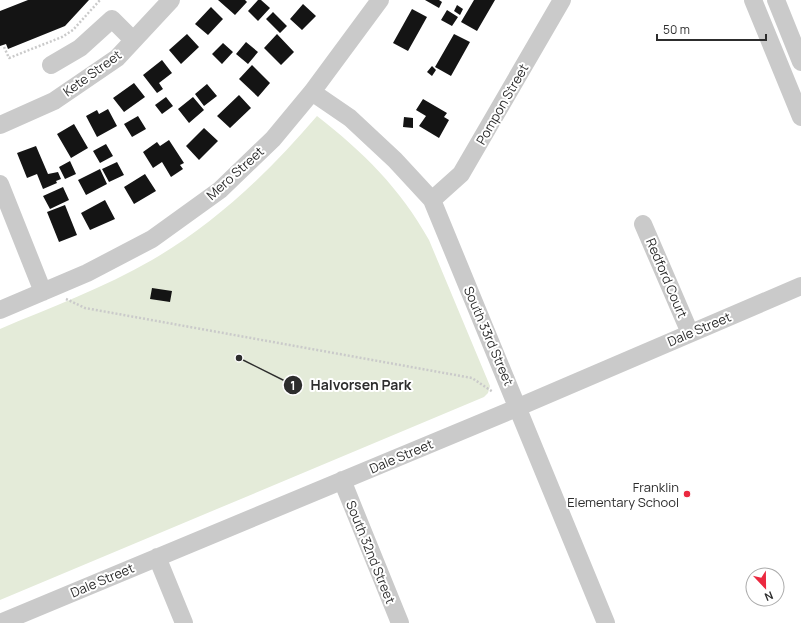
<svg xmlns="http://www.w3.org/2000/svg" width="801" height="623" font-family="Manrope,sans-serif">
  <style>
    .green { fill: #e4ebd9 }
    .building { fill: #141414 }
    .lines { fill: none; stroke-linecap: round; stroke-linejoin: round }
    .path { stroke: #cacaca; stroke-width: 2.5; stroke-dasharray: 2 2; stroke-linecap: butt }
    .minor { stroke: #cacaca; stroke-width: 18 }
    .poi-dot { fill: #eb283f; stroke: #fff; stroke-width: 1.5 }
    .labels { text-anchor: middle; stroke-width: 4; stroke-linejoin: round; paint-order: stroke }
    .street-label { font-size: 13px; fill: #2d2d2d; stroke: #fff }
    .poi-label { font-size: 13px; fill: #2d2d2d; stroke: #fff; text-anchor: end }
    .leader { fill: none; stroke: #2d2d2d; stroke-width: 1.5 }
    .callout-dot { fill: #2d2d2d; stroke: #fff; stroke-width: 1.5 }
    .mark-label { font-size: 12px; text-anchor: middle; font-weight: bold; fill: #fff }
    .callout-label { font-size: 14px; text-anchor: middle; font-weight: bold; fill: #2d2d2d; stroke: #fff; stroke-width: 4; stroke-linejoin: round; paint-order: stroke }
  </style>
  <rect width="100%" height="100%" fill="#fff"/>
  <path class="green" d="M317,116C363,152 400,188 429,240L490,386L488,393L484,397L0,600V329C51,307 104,288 152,260C216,223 269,172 317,116Z"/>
  <path class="building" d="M28,0H89L65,26L8,49L6,44L0,46V11Z
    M218,0H245L247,2L235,15Z
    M258,0H261L270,8L258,21L248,11Z
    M425,0H439L442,2L439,8Z
    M474,0H495L477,31L461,22Z
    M303,4L316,16L302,30L290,19Z
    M457,5L463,9L460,15L454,11Z
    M211,7L223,19L208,35L195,24Z
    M412,9L427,17L408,51L393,43Z
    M447,10L458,17L452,26L441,20Z
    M273,12L287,26L280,33L266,19Z
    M187,34L199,47L181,64L169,50Z
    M277,34L294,52L281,65L264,48Z
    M454,34L470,42L451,76L435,67Z
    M246,42L258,52L248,64L236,54Z
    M223,43L233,52L222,64L212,54Z
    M162,60L172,73L159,83L163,89L157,93L143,75Z
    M252,65L270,83L258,97L239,79Z
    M432,66L436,70L432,76L427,72Z
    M134,83L145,97L124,112L113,98Z
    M207,84L217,96L204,106L195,94Z
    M239,95L251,108L230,128L217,116Z
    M166,97L173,106L162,114L155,105Z
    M193,97L204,110L189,123L178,109Z
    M423,99L447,113L444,117L449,120L439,138L419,126L426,116L416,110Z
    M108,109L117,126L97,137L86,116L97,110L99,114Z
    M138,116L146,129L132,137L124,124Z
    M404,117L413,118V128L403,127Z
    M74,124L88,148L71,158L57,134Z
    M204,128L218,141L199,160L186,146Z
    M169,140L184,163L180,165L183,169L171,177L162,162L153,168L143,152L157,142L160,146Z
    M106,144L113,156L100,163L93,151Z
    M36,146L48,174L58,172L61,179L56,181L57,183L43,189L37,174L27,178L17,153Z
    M70,161L76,174L65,179L59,167Z
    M117,162L124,175L109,182L102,169Z
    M100,169L107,184L86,195L78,180Z
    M145,174L156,191L134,204L124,187Z
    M63,187L69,200L50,209L43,196Z
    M105,200L115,219L90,230L81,213Z
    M65,205L77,235L59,242L47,212Z
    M152,288L172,291L170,302L150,299Z"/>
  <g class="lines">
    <path class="path" d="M4,47L9,58L62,37L73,30L100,0
      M66,299L85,308L472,378L493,392"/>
    <path class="minor" d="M753,0L801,117
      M776,0L801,62
      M51,65L80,48L112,19L133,40
      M312,92L350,118L395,160L432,200L606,623
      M0,125L54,101L117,58L171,0
      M0,184L43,292
      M432,200L461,174L562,0
      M643,224L690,333
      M0,310L87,273L152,239L220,190L273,139L312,92L380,0
      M342,480L400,623
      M157,557L184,623
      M0,623L507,412L801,286"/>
  </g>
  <circle class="poi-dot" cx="687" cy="494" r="4"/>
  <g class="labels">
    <g class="street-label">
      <text transform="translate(92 73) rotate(-36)" y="5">Kete Street</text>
      <text transform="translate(502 104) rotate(-60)" y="5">Pompon Street</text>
      <text transform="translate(235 173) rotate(-42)" y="5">Mero Street</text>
      <text transform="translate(667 278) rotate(67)" y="5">Redford Court</text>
      <text transform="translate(699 329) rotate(-23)" y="5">Dale Street</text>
      <text transform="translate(489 336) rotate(67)" y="5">South 33rd Street</text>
      <text transform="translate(401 456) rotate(-23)" y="5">Dale Street</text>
      <text transform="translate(371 552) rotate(68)" y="5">South 32nd Street</text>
      <text transform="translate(102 580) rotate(-23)" y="5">Dale Street</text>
    </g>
    <g class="poi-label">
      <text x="679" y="492">Franklin<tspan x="679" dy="15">Elementary School</tspan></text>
    </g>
  </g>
  <path class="leader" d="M239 358L293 385"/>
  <g class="callout-dot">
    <circle cx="239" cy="358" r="4"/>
    <circle cx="293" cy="385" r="10"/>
  </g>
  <g class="mark-label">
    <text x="293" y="390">1</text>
  </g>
  <g class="callout-label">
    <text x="361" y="390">Halvorsen Park</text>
  </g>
  <g transform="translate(765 587) rotate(158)"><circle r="19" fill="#ffffff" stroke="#ababab"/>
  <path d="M0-3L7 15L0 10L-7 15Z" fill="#eb283f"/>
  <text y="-6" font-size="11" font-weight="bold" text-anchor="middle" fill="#2d2d2d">N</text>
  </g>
  <path d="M657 34v6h109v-6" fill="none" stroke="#2d2d2d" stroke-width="2"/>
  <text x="663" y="34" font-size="12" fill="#2d2d2d" stroke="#ffffff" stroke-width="3" paint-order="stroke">50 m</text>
</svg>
